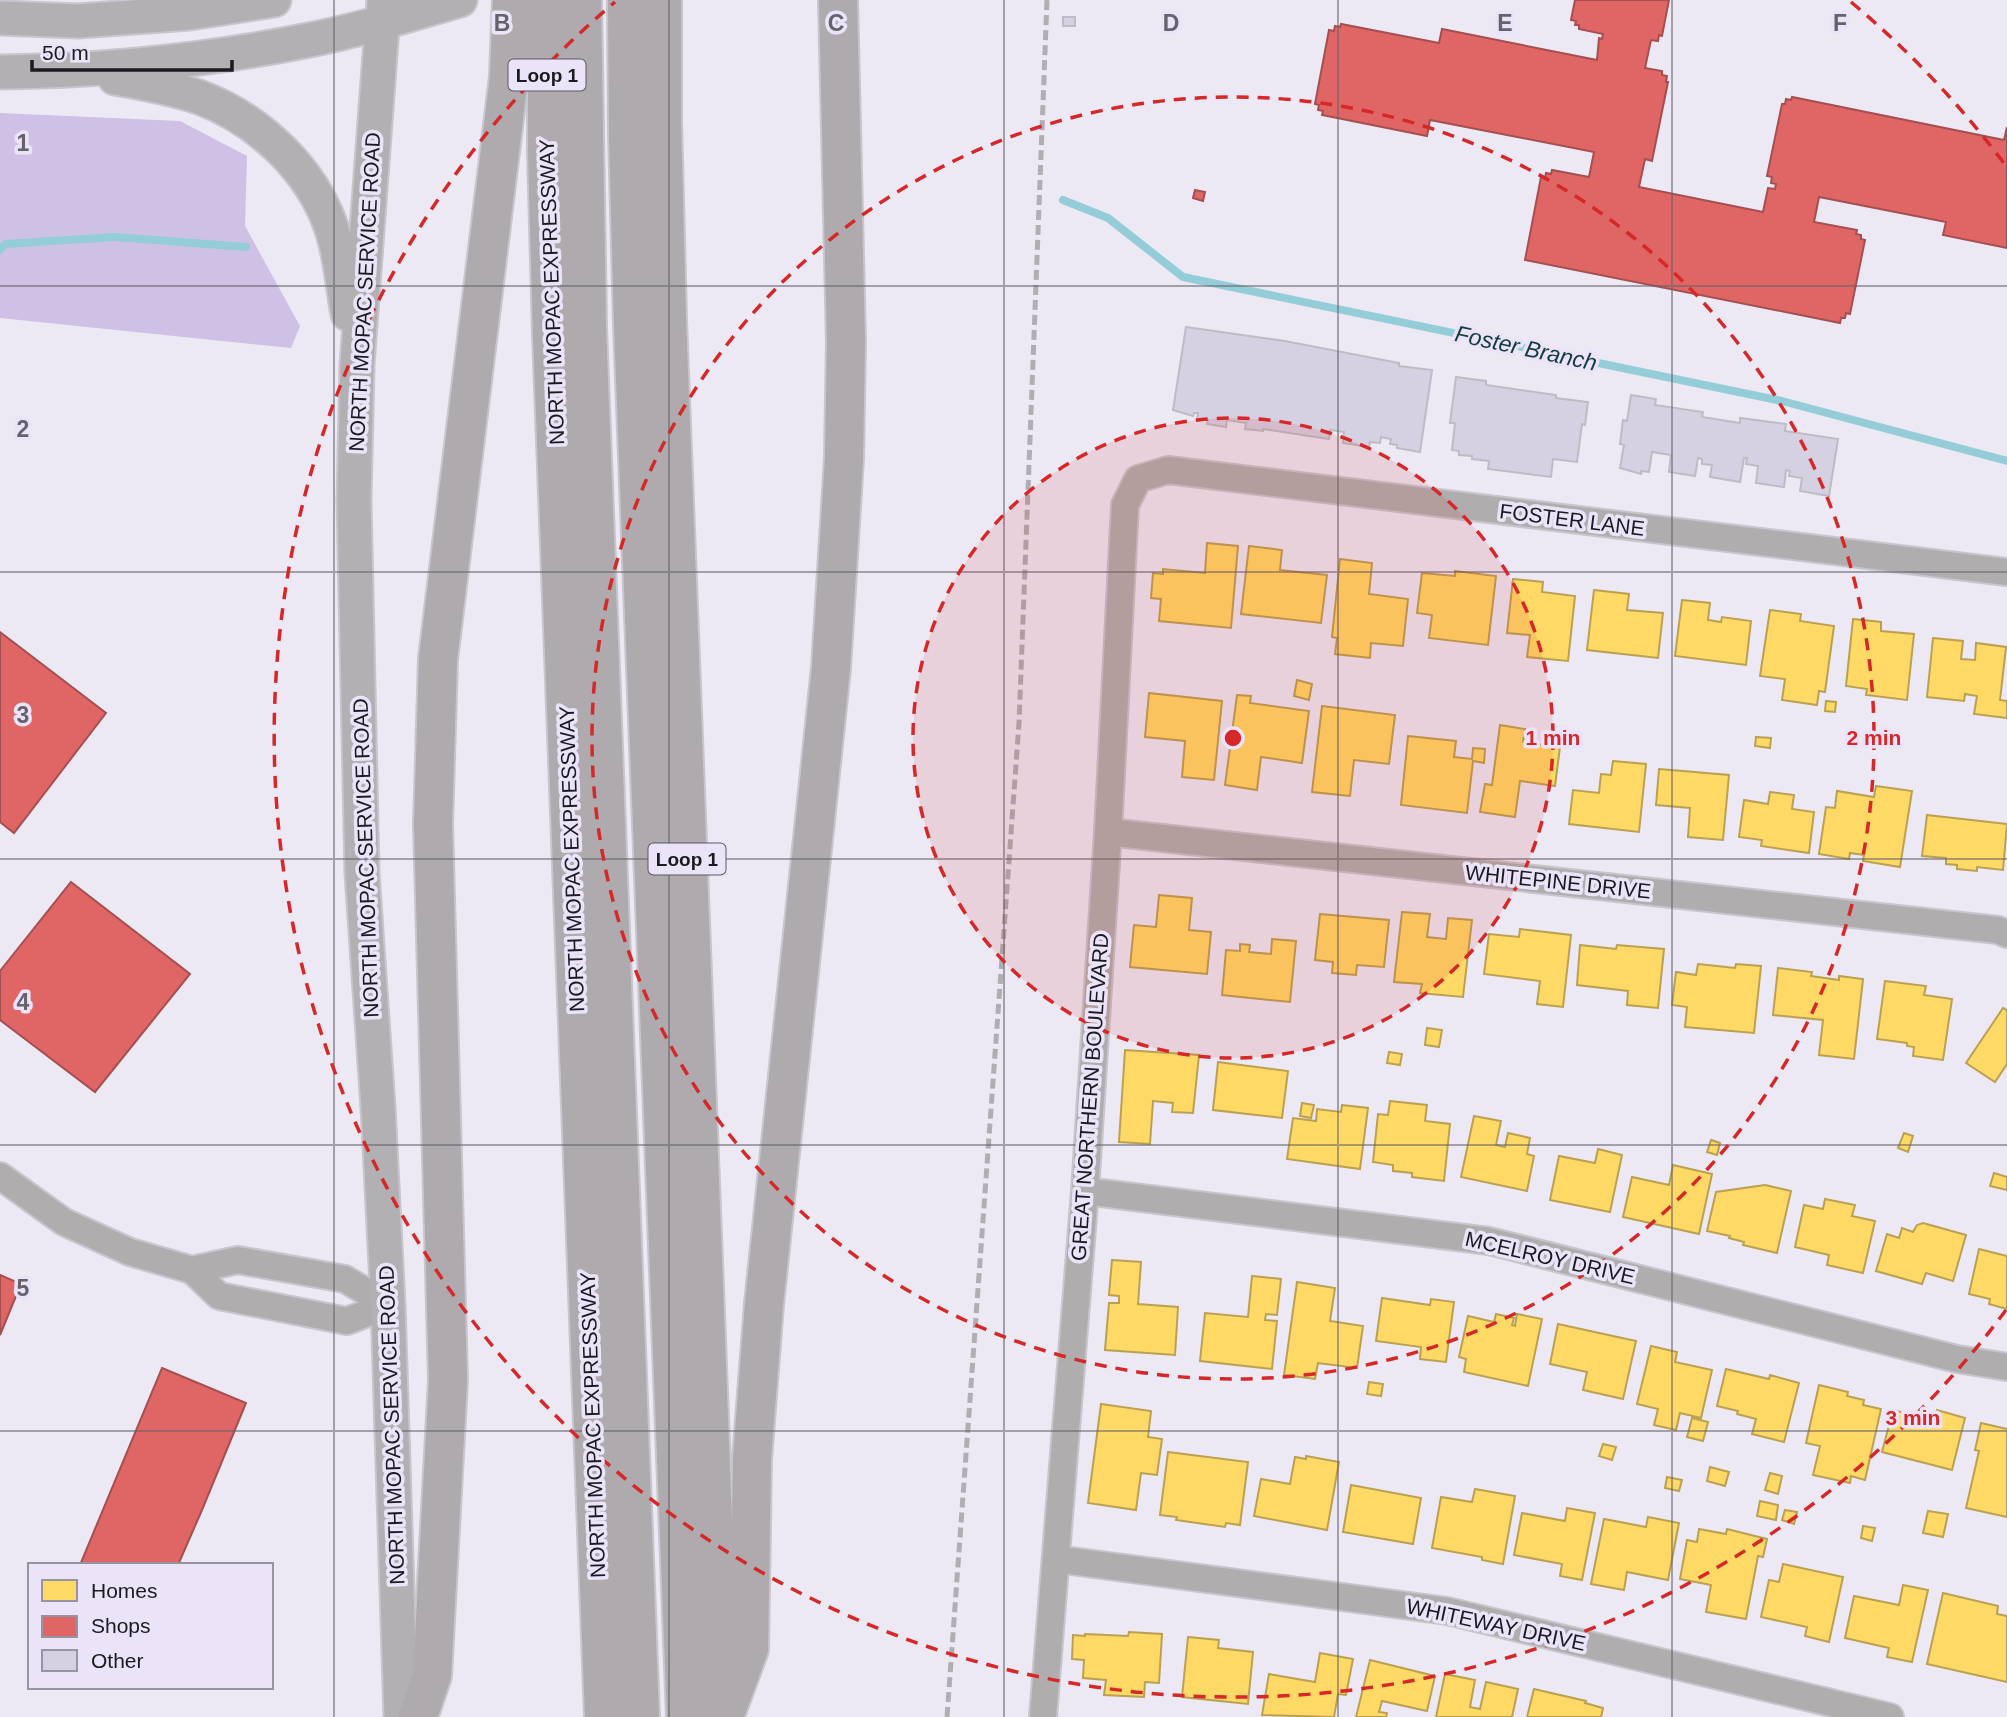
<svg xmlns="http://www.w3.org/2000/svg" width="2007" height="1717" font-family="Helvetica,sans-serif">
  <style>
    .forest { fill: #cec1e5 }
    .homes { fill: #ffd966; stroke: #bba051; stroke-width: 2 }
    .shops { fill: #e06666; stroke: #a54f51; stroke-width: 2 }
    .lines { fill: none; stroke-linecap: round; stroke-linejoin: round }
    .stream { stroke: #94cdd8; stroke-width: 8 }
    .building { fill: #d6d1e2; stroke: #bdbbc4; stroke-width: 2 }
    .minor-casing { stroke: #c7c5cd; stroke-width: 30 }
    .major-casing { stroke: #c7c5cd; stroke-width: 37 }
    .highway-casing { stroke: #c7c5cd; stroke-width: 42 }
    .minor { stroke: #b0adae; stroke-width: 26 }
    .major { stroke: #b2b0b3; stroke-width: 33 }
    .highway { stroke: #aeaaae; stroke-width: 38 }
    .rail { stroke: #b0aeb3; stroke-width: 5; stroke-dasharray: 10 5; stroke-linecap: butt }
    .grid { fill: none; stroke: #65626b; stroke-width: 2; stroke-opacity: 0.55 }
    .ring { fill: none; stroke: #d62828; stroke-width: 3.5; stroke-dasharray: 12 9 }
    .labels { text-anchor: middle; stroke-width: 7; stroke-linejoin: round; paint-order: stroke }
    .shield { fill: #ebe4f9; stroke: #5a5762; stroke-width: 2 }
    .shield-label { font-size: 19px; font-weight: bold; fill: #1c1a21 }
    .street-label { font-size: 21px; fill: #1c1a21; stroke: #ebe4f9 }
    .water-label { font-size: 23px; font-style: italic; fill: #133b40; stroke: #ebe4f9 }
    .grid-label { font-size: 23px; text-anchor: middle; font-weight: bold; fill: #65626b; stroke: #ebe4f9; stroke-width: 7; stroke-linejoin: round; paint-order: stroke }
    .centre { fill: #d62828; stroke: #ebe4f9; stroke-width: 3.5 }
    .ring-label { font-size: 21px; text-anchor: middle; font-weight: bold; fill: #d62828; stroke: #ebe4f9; stroke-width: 7; stroke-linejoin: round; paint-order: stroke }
  </style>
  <rect width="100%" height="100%" fill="#ece9f4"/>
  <path class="forest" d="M0,113L180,121L247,156L245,226L300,326L291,348L0,318Z"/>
  <path class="homes" d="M1207,543L1238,546L1231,628L1159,621L1161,599L1151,598L1153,573L1163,574V569L1205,573Z
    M1249,546L1282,550L1280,570L1327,575L1321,623L1241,614Z
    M1340,559L1372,563L1369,594L1408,599L1403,646L1371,643L1370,658L1335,654L1337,638L1332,637Z
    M1455,571L1496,576L1488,645L1429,638L1432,615L1417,613L1422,573L1455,576Z
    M1513,579L1543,582L1542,592L1575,596L1568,661L1527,657L1530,635L1507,633Z
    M1594,590L1629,594L1627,610L1663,613L1658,658L1587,650Z
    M1682,600L1710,603L1708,620L1721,622L1722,617L1751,621L1746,665L1675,656Z
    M1770,610L1801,614L1800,621L1834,626L1825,692L1819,691L1817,705L1782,700L1785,679L1760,676Z
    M1853,619L1881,622V631L1914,634L1907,700L1866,695L1867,689L1846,686Z
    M1933,638L1963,641L1961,659L1975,660L1976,643L2006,647L2000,700L2007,701V718L1974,714L1977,696L1965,694L1964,701L1927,697Z
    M1297,680L1312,684L1309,700L1294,696Z
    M1149,693L1222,701L1214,780L1182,777L1185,741L1145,737Z
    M1237,695L1251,696L1250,703L1309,711L1302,763L1261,757L1257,790L1225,785Z
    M1826,701L1836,702L1835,712L1825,711Z
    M1322,706L1395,715L1389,764L1354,760L1350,796L1312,792Z
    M1500,725L1525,729L1523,742L1560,747L1555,786L1520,781L1515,817L1480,812L1485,784L1492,785Z
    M1408,736L1456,741L1454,757L1472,759L1473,748L1485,749L1484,763L1473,761L1467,813L1401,805Z
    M1756,737L1771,738L1770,748L1755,746Z
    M1613,761L1646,764L1639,832L1569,824L1573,790L1599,793L1601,774L1611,775Z
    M1659,769L1729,775L1723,840L1688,837L1690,808L1656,805Z
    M1876,786L1912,791L1900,867L1863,861L1864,855L1850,853L1849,859L1819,854L1826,807L1835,808L1837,791L1874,797Z
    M1770,792L1794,795L1792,809L1814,812L1809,853L1761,846L1762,840L1739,837L1744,800L1768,804Z
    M1927,815L2007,824L2003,870L1977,867V871L1957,869V865L1946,864V858L1922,856Z
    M1159,895L1192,898L1189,930L1211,932L1207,974L1130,967L1134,925L1156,927Z
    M1402,912L1430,914L1427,937L1446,939L1448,918L1472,920L1463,997L1420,993L1422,984L1394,982Z
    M1320,914L1389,920L1384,967L1357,965L1356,975L1332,973L1333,962L1315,960Z
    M1520,929L1571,935L1563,1007L1537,1004L1540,981L1484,974L1489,934L1519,937Z
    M1272,939L1296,941L1290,1002L1222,995L1226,950L1240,951V944L1250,945L1249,952L1271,954Z
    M1580,945L1616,949L1617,945L1664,949L1658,1008L1627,1005L1628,991L1577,985Z
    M1698,964L1735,968L1736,964L1761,966L1754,1033L1685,1027L1687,1007L1672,1005L1676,972L1696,975Z
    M1778,968L1812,972L1811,976L1839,980V976L1863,979L1854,1059L1819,1055L1823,1020L1773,1015Z
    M1885,981L1926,986L1924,995L1952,999L1943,1060L1913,1056L1914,1047L1907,1046V1043L1877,1039Z
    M2003,1008L2007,1010V1064L1995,1082L1966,1063Z
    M1427,1028L1442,1030L1439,1047L1425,1045Z
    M1125,1050L1199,1055L1193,1113L1172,1112L1173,1103L1153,1101L1150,1144L1119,1142Z
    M1389,1052L1402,1054L1400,1065L1387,1063Z
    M1218,1062L1288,1071L1282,1118L1213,1110Z
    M1390,1101L1427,1105L1425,1121L1450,1124L1444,1181L1412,1177V1173L1393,1171V1165L1373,1162L1378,1114L1388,1115Z
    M1302,1103L1314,1105L1311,1118L1300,1116Z
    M1342,1105L1368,1108L1360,1169L1287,1159L1293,1118L1316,1121L1317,1109L1341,1112Z
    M1474,1116L1501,1121L1496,1145L1505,1147L1508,1133L1530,1138L1527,1154L1534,1156L1527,1191L1461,1177Z
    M1904,1133L1913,1136L1908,1152L1898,1148Z
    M1711,1140L1720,1143L1717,1155L1707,1152Z
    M1598,1149L1622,1155L1610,1212L1550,1200L1559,1156L1595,1163Z
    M1673,1165L1712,1174L1699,1234L1623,1217L1632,1177L1669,1185Z
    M1994,1173L2007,1177V1190L1990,1186Z
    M1765,1185L1791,1191L1777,1253L1743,1245L1744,1242L1729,1238L1730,1236L1707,1231L1716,1192Z
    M1825,1199L1855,1205L1852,1216L1875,1221L1863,1273L1827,1265L1829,1255L1795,1247L1804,1205L1823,1209Z
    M1923,1223L1966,1235L1953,1281L1926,1273L1922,1284L1876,1271L1887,1234L1899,1238L1902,1228L1913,1232L1917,1225Z
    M1979,1249L2007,1256V1309L1989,1304L1990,1299L1969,1294Z
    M1112,1260L1141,1262L1138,1304L1178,1307L1175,1355L1105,1350L1109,1303H1119V1296L1109,1295Z
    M1252,1276L1281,1279L1277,1315L1266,1314L1265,1320L1277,1321L1272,1369L1200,1361L1205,1313L1248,1317Z
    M1297,1282L1335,1288L1330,1321L1363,1326L1357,1368L1318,1363L1315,1379L1284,1375Z
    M1382,1298L1430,1305L1431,1299L1454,1302L1446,1362L1420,1359L1421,1347L1376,1341Z
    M1496,1314L1514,1318L1512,1325L1515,1326L1517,1314L1542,1319L1528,1386L1464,1372L1466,1359L1459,1357L1468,1316L1494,1322Z
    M1558,1324L1636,1341L1623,1399L1583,1390L1587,1372L1550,1364Z
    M1651,1346L1677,1352L1675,1362L1712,1370L1701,1418L1680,1413L1676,1430L1654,1425L1658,1409L1637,1404Z
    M1726,1369L1769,1379L1770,1375L1799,1383L1784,1442L1752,1434L1756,1419L1737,1414L1738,1411L1717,1406Z
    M1369,1382L1383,1384L1381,1396L1367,1394Z
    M1819,1385L1848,1392L1847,1396L1864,1400L1863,1405L1881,1409L1865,1480L1851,1476L1850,1483L1813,1475L1820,1446L1806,1443Z
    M1101,1404L1151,1411L1148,1437L1162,1439L1157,1475L1141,1473L1136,1510L1088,1503Z
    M1893,1410L1916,1416L1918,1412L1936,1416L1937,1410L1965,1418L1952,1470L1882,1452Z
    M1692,1418L1708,1422L1703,1441L1687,1437Z
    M1981,1423L2007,1429V1517L1966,1508L1979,1451L1975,1450Z
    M1603,1444L1616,1447L1612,1460L1599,1456Z
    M1168,1452L1248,1462L1240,1525L1226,1523L1225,1527L1176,1520L1177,1517L1160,1515Z
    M1306,1456L1339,1462L1327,1530L1254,1516L1261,1479L1290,1484L1295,1457L1306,1459Z
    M1710,1467L1729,1472L1725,1486L1707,1481Z
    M1770,1473L1782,1476L1778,1494L1765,1490Z
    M1667,1477L1682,1480L1679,1491L1665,1488Z
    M1351,1485L1421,1498L1413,1544L1343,1532Z
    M1475,1489L1515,1496L1503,1564L1482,1560V1557L1432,1548L1441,1497L1472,1502Z
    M1760,1501L1778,1505L1776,1520L1757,1516Z
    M1567,1508L1595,1513L1582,1580L1560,1576L1562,1564L1514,1555L1522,1513L1565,1521Z
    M1785,1510L1797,1512L1794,1524L1782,1520Z
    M1928,1511L1948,1514L1943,1537L1923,1533Z
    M1648,1517L1679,1523L1668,1580L1627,1572L1624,1590L1591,1584L1604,1519L1646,1527Z
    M1863,1526L1875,1528L1872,1541L1861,1538Z
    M1699,1529L1726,1534L1727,1529L1767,1539L1763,1557L1758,1556L1746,1619L1706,1612L1711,1585L1680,1579L1687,1540L1697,1542Z
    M1783,1564L1843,1577L1829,1642L1805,1636L1807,1627L1761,1617L1769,1580L1779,1582Z
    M1903,1585L1928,1590L1912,1662L1887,1657L1889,1648L1845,1638L1854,1596L1899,1605Z
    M1943,1593L1998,1606L1997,1614L2007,1616V1682L1927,1664Z
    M1129,1632L1162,1634L1159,1683L1145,1682L1144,1697L1104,1695L1106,1680L1083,1678L1084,1660L1072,1659L1073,1635L1085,1636V1634L1128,1636Z
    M1188,1637L1219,1640L1218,1648L1253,1652L1248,1704L1182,1697Z
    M1320,1653L1353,1659L1346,1695L1338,1694L1334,1717L1262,1715L1269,1674L1315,1682Z
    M1370,1660L1435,1676L1427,1711L1382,1701L1379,1712L1387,1713L1386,1717H1356Z
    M1445,1674L1475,1680L1470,1707L1480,1709L1486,1682L1518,1689L1512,1717H1436Z
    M1534,1689L1586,1701L1585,1703L1603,1708L1601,1717H1527Z"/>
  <path class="shops" d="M1575,0H1669L1662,36L1659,35L1658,41L1651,40L1645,68L1662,71V75L1667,76L1666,82H1668L1652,161L1645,159L1639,187L1763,212L1768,188L1775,189L1776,184L1771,183L1772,177L1767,176L1782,104H1785L1786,99L1791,100L1792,97L2004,140L2007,127V248L1943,235L1946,222L1819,197L1814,222L1857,230L1856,234L1861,235V239L1865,240L1850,314L1846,313L1845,318H1841L1840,323L1525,260L1541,177L1545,178L1546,173L1551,174L1552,170L1589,177L1594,152L1430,120L1427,136L1322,115L1323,111L1318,110L1319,105L1315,104L1329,30L1334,31L1335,26L1340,27L1341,24L1439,43L1442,29L1597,60L1599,38L1602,39L1603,34L1579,29V25H1575L1576,21L1571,20Z
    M1195,190L1205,192L1203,201L1193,198Z
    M0,632L106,713L14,833L0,822Z
    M71,882L190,974L95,1092L0,1020V971Z
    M0,1275L21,1284L0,1335Z
    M162,1368L246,1403L202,1510L178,1565H80Z"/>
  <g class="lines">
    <path class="stream" d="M1063,200L1108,218L1183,277L1782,401L2007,461
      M0,250L5,244L115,237L246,247"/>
  </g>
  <path class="building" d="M1063,17H1075V26H1063Z
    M1186,327L1285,341L1399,363V366L1432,370L1420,452L1397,448V445L1390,444L1391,439L1381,437L1380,443L1370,442L1369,447L1343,443L1344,432L1330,430L1329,439L1263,429V431L1245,429L1246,423L1227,420L1226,427L1207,424L1208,420L1197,419L1198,413H1194L1193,416L1173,410Z
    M1456,377L1486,381V385L1556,395V398L1588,402L1585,425L1582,424L1577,462L1553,459L1551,477L1488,469L1489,461L1472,459V456L1459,455V451L1452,450L1455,423H1450Z
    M1631,395L1656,399L1655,405L1703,412L1702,417L1740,423V418L1786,424L1785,431L1838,439L1829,496L1800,491L1802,478L1789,476L1790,471L1786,470L1784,487L1756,483L1758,466L1746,464L1747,458H1744L1740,482L1710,477L1712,465L1702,464V459L1698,458L1695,476L1669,472L1671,455L1652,452L1649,472L1641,471V474L1620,468L1624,445L1620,444L1623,420L1627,421Z"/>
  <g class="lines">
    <defs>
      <path id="minor" d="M1108,832L1998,930L2007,934
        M0,1176L64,1222L130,1252L192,1270L238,1260L345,1279L388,1305
        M1085,1191L1489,1241L1957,1359L2007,1367
        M192,1270L219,1296L347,1321L388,1305
        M1056,1559L1447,1611L1890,1717
        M1043,1717L1085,1191L1108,832L1125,505L1138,479L1168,470L2007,572"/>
      <path id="major" d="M384,0L357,365L354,501L362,873L378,1107L388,1305L401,1717
        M0,18L78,21L189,13L274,0
        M0,72C102,71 203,61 304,41C356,31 409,15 460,0
        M115,78C143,83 172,88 199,97C253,117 303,161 326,214C340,245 342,282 348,314"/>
      <path id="highway" d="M547,0V151L552,334L604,1717
        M582,0L587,328L640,1717
        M627,0L628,133L633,325L686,1717
        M662,0V121L667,320L713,1523L718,1711
        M418,1717L432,1675L448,1380L433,824L438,659L509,77L512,0
        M724,1717L749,1649L752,1459L764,1304L831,668L844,458L846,342L838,0"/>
    </defs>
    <use href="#minor" class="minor-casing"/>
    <use href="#major" class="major-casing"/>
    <use href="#highway" class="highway-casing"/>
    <use href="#minor" class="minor"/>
    <use href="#major" class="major"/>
    <use href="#highway" class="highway"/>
    <path class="rail" d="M947,1717L1019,723L1047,0"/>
  </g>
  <path class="grid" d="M334,0V1717M669,0V1717M1004,0V1717M1338,0V1717M1672,0V1717M0,286H2007M0,572H2007M0,859H2007M0,1145H2007M0,1431H2007"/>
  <circle cx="1233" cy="738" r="320" fill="#d62828" fill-opacity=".12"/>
  <g class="ring">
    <circle cx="1233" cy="738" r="320"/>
    <circle cx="1233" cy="738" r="641"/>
    <path d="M2006 1310A961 961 0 1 1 615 2M1851 2A961 961 0 0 1 2006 166"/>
  </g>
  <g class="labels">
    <g class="shield">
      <rect x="508.5" y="59.5" width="77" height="31" rx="5"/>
      <rect x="648.5" y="843.5" width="77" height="31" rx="5"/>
    </g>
    <g class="shield-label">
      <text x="547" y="82">Loop 1</text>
      <text x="687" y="866">Loop 1</text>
    </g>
    <g class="street-label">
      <text transform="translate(365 292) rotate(-87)" y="7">NORTH MOPAC SERVICE ROAD</text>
      <text transform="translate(552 292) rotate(-92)" y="7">NORTH MOPAC EXPRESSWAY</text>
      <text transform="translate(1572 520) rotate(7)" y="7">FOSTER LANE</text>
      <text transform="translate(366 858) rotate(-92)" y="7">NORTH MOPAC SERVICE ROAD</text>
      <text transform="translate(572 859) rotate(-92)" y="7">NORTH MOPAC EXPRESSWAY</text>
      <text transform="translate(1558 882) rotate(6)" y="7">WHITEPINE DRIVE</text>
      <text transform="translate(1090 1097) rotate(-86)" y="7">GREAT NORTHERN BOULEVARD</text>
      <text transform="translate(1550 1258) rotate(13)" y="7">MCELROY DRIVE</text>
      <text transform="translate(392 1425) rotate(-92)" y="7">NORTH MOPAC SERVICE ROAD</text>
      <text transform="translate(593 1425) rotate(-92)" y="7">NORTH MOPAC EXPRESSWAY</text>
      <text transform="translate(1496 1625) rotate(12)" y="7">WHITEWAY DRIVE</text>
    </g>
    <g class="water-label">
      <text transform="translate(1526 348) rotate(12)" y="8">Foster Branch</text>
    </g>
  </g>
  <g class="grid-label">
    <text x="502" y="31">B</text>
    <text x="836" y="31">C</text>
    <text x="1171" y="31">D</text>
    <text x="1505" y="31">E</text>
    <text x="1840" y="31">F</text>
    <text x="23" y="151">1</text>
    <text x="23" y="437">2</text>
    <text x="23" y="723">3</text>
    <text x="23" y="1010">4</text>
    <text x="23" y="1296">5</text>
  </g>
  <circle cx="1233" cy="738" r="10" class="centre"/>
  <g class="ring-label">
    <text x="1553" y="745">1 min</text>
    <text x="1874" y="745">2 min</text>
    <text x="1913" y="1425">3 min</text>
  </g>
  <rect x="28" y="1563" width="245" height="126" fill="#ebe4f9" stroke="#9893a3" stroke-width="2"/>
  <rect x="42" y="1580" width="35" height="21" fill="#ffd966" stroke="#9893a3" stroke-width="2"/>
  <text x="91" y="1598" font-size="21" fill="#1c1a21">Homes</text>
  <rect x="42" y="1616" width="35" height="21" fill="#e06666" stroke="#9893a3" stroke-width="2"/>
  <text x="91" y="1633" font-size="21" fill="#1c1a21">Shops</text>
  <rect x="42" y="1650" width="35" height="21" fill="#d6d1e2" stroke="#9893a3" stroke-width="2"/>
  <text x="91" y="1668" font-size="21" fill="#1c1a21">Other</text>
  <path d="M32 60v10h200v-10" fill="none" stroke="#1c1a21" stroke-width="3.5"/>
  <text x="42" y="60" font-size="21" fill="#1c1a21" stroke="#ebe4f9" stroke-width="5" paint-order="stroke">50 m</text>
</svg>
